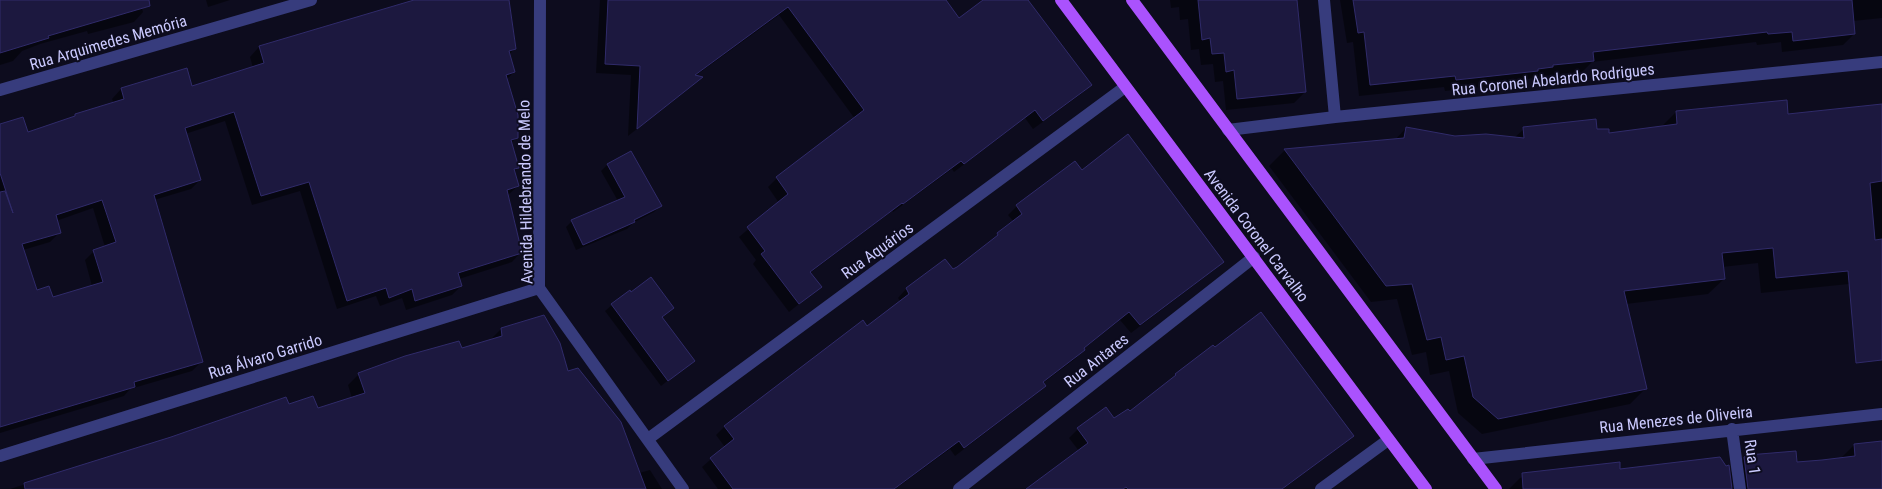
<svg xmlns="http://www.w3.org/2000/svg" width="1882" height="489" font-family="'Roboto Condensed',sans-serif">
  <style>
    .shadow { fill: #0007; fill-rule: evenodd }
    .building { fill: #1c183f; stroke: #302b6a; fill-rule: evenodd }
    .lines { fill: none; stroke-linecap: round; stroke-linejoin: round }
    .minor { stroke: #373c7d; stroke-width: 12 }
    .primary { stroke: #aa52fd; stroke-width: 12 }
    .labels { text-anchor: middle; stroke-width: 4; stroke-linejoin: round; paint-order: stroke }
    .street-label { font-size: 16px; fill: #cac9fe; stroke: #0d0c1e }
  </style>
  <rect width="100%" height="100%" fill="#0d0c1e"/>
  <path class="shadow" d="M0,0H140L143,12L134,22L88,34L87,31L40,44L22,51L13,61L0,65Z
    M206,0H230L208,7Z
    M417,0H508L514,49L509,55L514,72L506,80L517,137L511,143L518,167L514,172L518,186L507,196L521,252L512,262L459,279L461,286L452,295L406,310L402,298L380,306L376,296L337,309L300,191L252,205L225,121L185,134L200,180L191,189L154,200L202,361L192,371L130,389L124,396L0,433V125L27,134L72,118L75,115L114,103L112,99L121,89L192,87L253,68L250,57L259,47ZM93,208L105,247L94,251L85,260L92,286L52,299L36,291L23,250L50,242L60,232L56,221Z
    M600,0H944L959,20L985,0H1026L1090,85L1081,94L1033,129L1025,118L954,172L952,169L893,212L892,211L810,273L820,287L789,312L753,264L756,260L739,237L779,203L768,187L777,178L855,119L779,15L695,76L692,86L628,136L631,75L596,73Z
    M1170,0H1296L1305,92L1294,103L1226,110L1223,81L1215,82L1213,64L1201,65L1199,49L1191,50L1188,19L1180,20L1179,7L1171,8Z
    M1340,0H1882V18L1853,21L1854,34L1843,45L1782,52L1781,42L1757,45L1756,42L1592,62L1582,72L1542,76L1528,79L1526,82L1445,91L1444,87L1359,96L1353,42L1347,43Z
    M1786,101L1787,115L1882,106V256L1849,284L1761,293L1758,263L1722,267L1724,279L1708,294L1626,304L1645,389L1630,404L1482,434L1458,413L1449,371L1430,375L1426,352L1412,355L1397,299L1371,302L1269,166L1284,151L1394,141L1406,128L1455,137L1514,138L1524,129L1596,131L1608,134L1661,127L1676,112Z
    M1074,163L1082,172L1223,262L1214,270L1131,333L1120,320L1083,349L1075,359L1043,383L1044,386L1036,394L955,456L950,449L895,489H718L702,467L725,447L716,435L724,427L901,302L898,298L906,289L945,260L953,271L1014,222L1008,215L1017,206Z
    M607,165L660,206L654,212L633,223L627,229L576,250L566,227L572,221L618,201L601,171Z
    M612,305L672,308L661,318L693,361L661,386L605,311Z
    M501,329L567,373L639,473L650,470L662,489H10L171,438L288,405L317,409L352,398L348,385L359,374L461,350L490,340Z
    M1130,413L1352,435L1343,444L1283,489H1027L1079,451L1069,438L1078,429L1114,420Z
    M1882,442V489H1509L1520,478L1540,472L1619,470L1731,487H1733L1731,472L1745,458L1796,464L1841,458L1854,445Z"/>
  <path class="building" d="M0,0H149L150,6L48,36L49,38L0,53Z
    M414,0H509L516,49L509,51L515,72L506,75L518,115V138L511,140L519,168L514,169L519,186L507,190L522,253L458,273L462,286L415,301L412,289L389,298L386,288L347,301L309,182L261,196L234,112L185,128L201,180L154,195L203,362L134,382L135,387L0,427V192L5,191L13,213L0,173V124L23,117L28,132L75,116V114L124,99L121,88L187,68L192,86L264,63L259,46ZM102,200L116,242L93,250L103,282L53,297L49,286L37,290L22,244L61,233L56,215Z
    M608,0H946L959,18L983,0H1028L1092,85L1043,121L1035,110L964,164L961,161L903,204L902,203L810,272L822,287L799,304L761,254L765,251L747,227L788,194L776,177L864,110L788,7L695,75L703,77L637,129L640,66L605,64Z
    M1198,0H1297L1306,92L1237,99L1234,70L1226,72L1224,53L1212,54L1210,38L1202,40Z
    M1353,0H1852L1855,34L1793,41L1792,32L1768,34L1767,32L1593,52L1594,61L1553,65V67L1538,69V71L1456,80L1455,76L1370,85L1364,32L1358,33Z
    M1787,100L1788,114L1882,104V181L1870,183L1875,240L1882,239V360L1856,363L1848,271L1776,278L1773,248L1722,253L1725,279L1624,291L1647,389L1498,419L1473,397L1464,356L1446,360L1441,337L1427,340L1412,284L1386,286L1284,149L1404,138L1406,127L1455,136L1486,134L1524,138L1523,127L1596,119L1597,129H1609V133L1677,124L1676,111Z
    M1128,134L1224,262L1140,325L1129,312L1084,348L1085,350L1043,382L1046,386L964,448L959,441L894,489H733L710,458L734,439L724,426L863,320L867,326L909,294L906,288L945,259L953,269L957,267L998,235L997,233L1022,214L1016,205L1075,161L1082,170Z
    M631,151L662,206L634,220L635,222L583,245L571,220L625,197L607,164Z
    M651,277L674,308L662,317L695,361L668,381L611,304L630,290L631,292Z
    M1261,312L1354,436L1282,489H1128L1126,487L1123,489H1026L1088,443L1077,428L1106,407L1114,418L1128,409L1130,411L1176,375L1175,374L1213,345L1215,347Z
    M544,315L560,343L568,371L578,368L621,422L646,489H25L24,483L171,437L286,397L289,404L313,396L318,408L365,393L358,373L405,356L459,341L462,348L502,336L501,328Z
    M1882,441V489H1748L1744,457L1748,455L1796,451L1797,462L1822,460L1855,456L1854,444Z
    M1720,457L1726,466L1729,465L1732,489H1523L1522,473L1620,462V469Z"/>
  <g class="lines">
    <path class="minor" d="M540,0L539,288L683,489
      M1324,0L1335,117
      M0,90L311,0
      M1228,130L1335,117L1882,62
      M1732,429L1740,489
      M648,439L1125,87
      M0,456L539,288
      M1473,459L1882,414
      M959,489L1254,257
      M1321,489L1388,440"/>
    <path class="primary" d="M1061,0L1426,489
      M1132,0L1496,489"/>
  </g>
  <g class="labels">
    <g class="street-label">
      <text transform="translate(108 42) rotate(-16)" y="6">Rua Arquimedes Memória</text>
      <text transform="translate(1553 79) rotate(-6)" y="6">Rua Coronel Abelardo Rodrigues</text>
      <text transform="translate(525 192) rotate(-91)" y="6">Avenida Hildebrando de Melo</text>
      <text transform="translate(1257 235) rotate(53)" y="6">Avenida Coronel Carvalho</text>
      <text transform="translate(877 250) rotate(-36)" y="6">Rua Aquários</text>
      <text transform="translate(265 356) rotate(-17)" y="6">Rua Álvaro Garrido</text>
      <text transform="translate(1096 360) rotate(-38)" y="6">Rua Antares</text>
      <text transform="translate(1676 419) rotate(-6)" y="6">Rua Menezes de Oliveira</text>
      <text transform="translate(1753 457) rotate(82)" y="6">Rua 1</text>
    </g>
  </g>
</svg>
